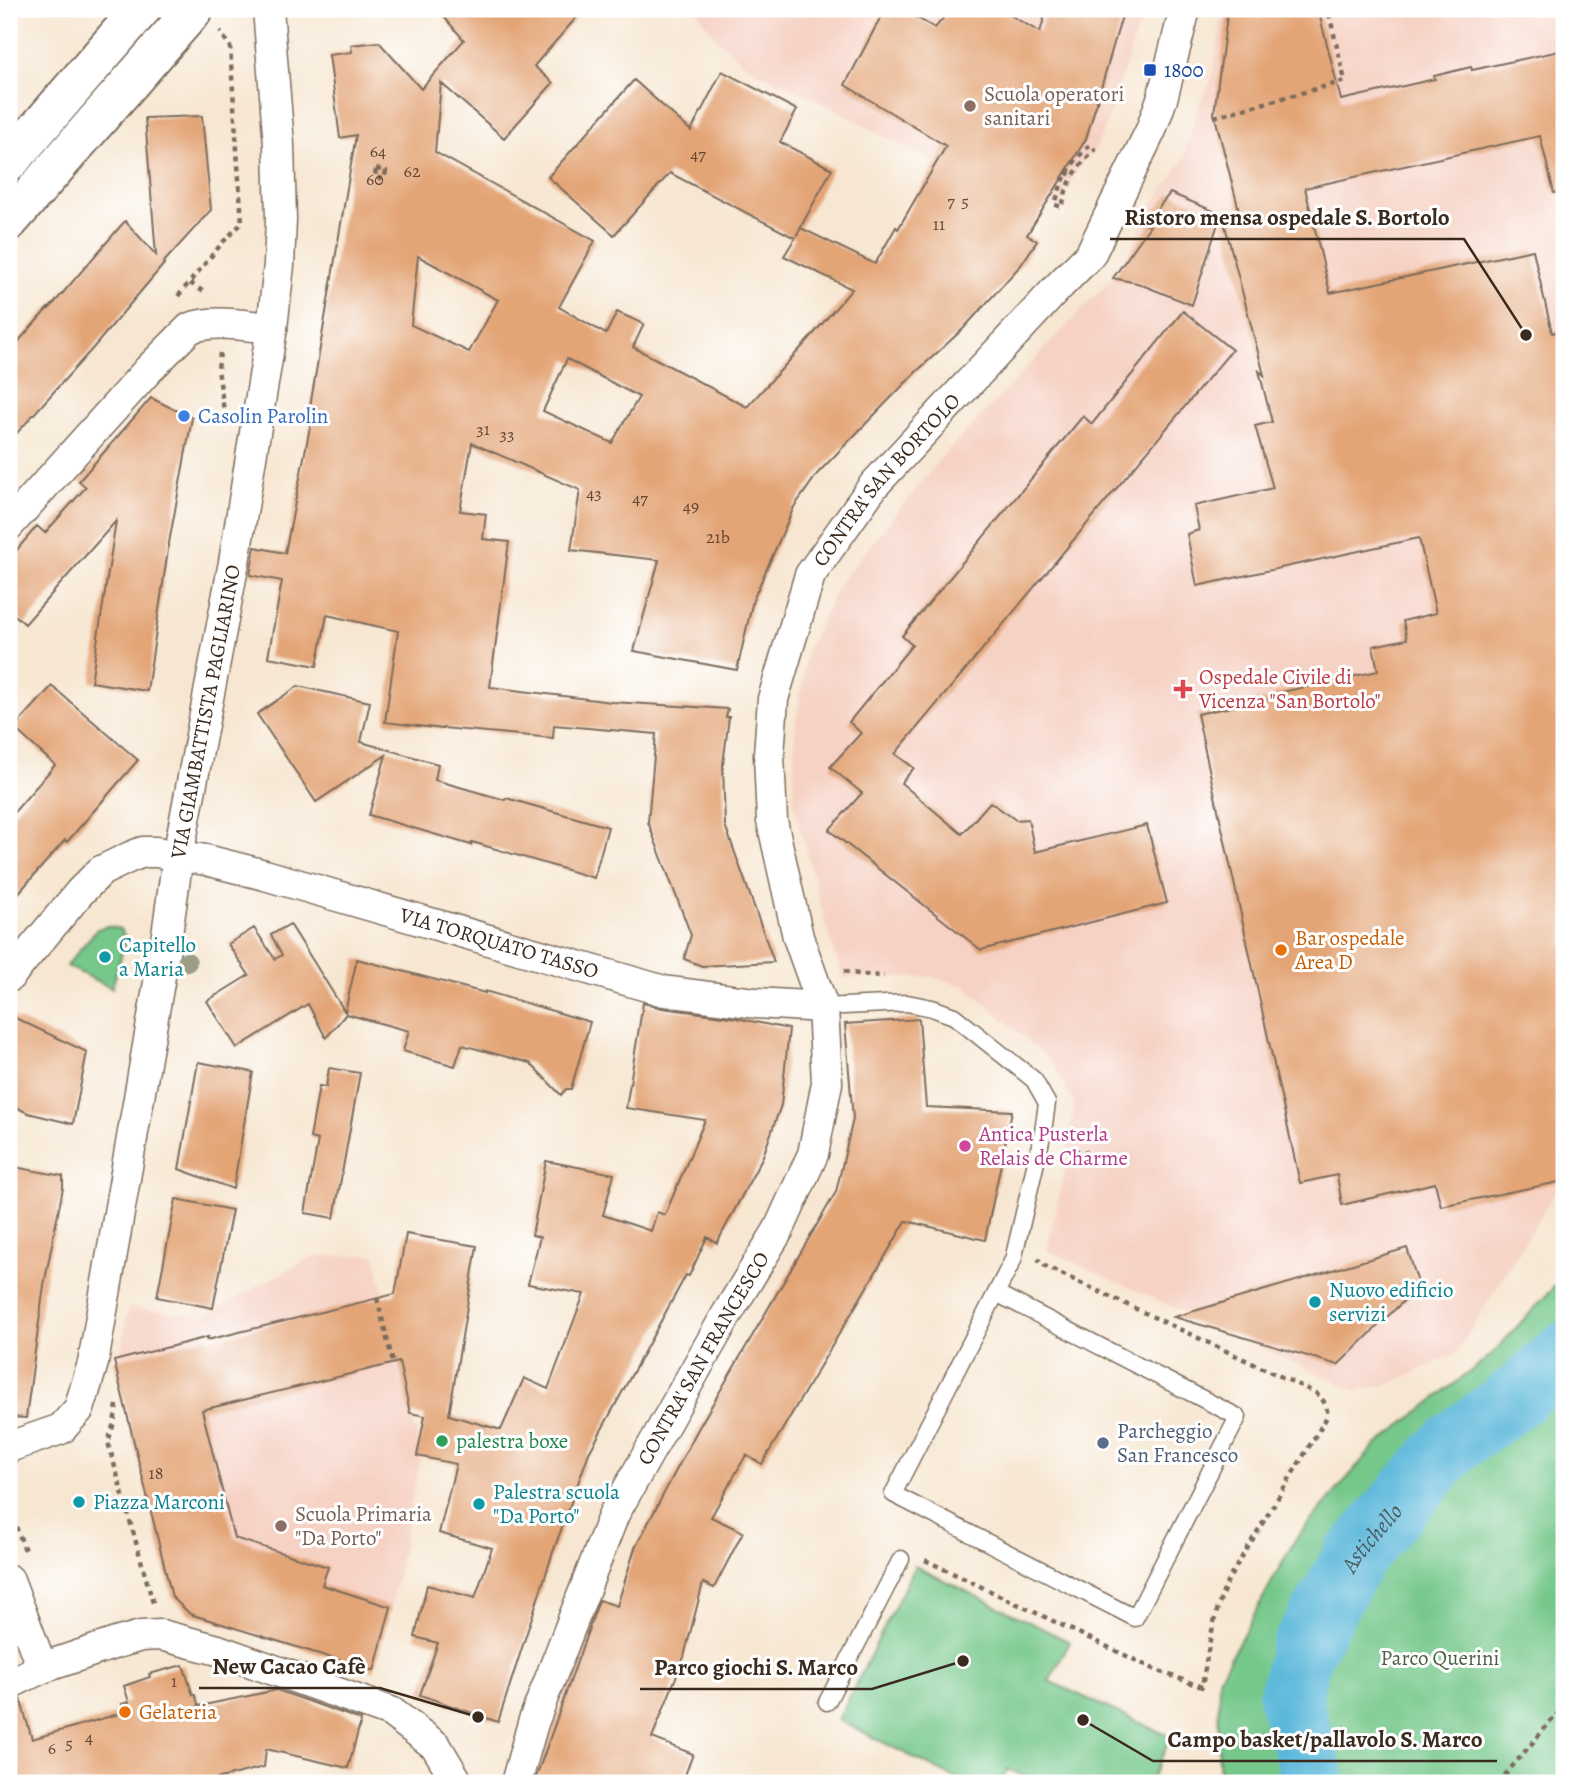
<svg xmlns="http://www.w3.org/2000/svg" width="1573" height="1792" font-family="Alegreya,serif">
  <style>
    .built { fill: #f6d2c4 }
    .green { fill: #75c78a; stroke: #587854; stroke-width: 2 }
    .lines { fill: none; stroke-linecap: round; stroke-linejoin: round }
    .river { stroke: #5cb8da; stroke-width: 63 }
    .building { fill: #e3a476; fill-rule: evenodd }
    .lane-casing { stroke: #7d6c5d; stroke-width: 19 }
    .street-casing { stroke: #7d6c5d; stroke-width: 33 }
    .secondary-casing { stroke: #7d6c5d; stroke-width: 42 }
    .path { stroke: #7d6c5d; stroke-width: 4.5; stroke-dasharray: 5 5; stroke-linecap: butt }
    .lane { stroke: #fff; stroke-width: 16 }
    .street { stroke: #fff; stroke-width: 30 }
    .secondary { stroke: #fff; stroke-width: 38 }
    .tree { fill: #9b9d84 }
    .transit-dot { fill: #1a4fb4; stroke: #fff; stroke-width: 2.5 }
    .education-dot { fill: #8d6e63; stroke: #fff; stroke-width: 2.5 }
    .shop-dot { fill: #3f7fe0; stroke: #fff; stroke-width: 2.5 }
    .health-dot { fill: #e0444e; stroke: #fff; stroke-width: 2.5 }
    .food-dot { fill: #e8710a; stroke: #fff; stroke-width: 2.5 }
    .culture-dot { fill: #0f9aa8; stroke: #fff; stroke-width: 2.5 }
    .hotel-dot { fill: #d1479c; stroke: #fff; stroke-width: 2.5 }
    .leisure-dot { fill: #2e9e5b; stroke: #fff; stroke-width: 2.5 }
    .service-dot { fill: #5c6f8a; stroke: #fff; stroke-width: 2.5 }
    .labels { text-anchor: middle; stroke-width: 6; stroke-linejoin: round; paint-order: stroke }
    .number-label { font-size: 18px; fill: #654834 }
    .transit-label { font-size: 21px; fill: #164399; stroke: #fff; text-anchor: start }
    .education-label { font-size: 21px; fill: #785e54; stroke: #fff; text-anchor: start }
    .shop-label { font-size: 21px; fill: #366cbe; stroke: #fff; text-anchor: start }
    .street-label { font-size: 21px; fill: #3b2a1e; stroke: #fff }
    .health-label { font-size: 21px; fill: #be3a42; stroke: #fff; text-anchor: start }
    .food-label { font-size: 21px; fill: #c56008; stroke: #fff; text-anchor: start }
    .culture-label { font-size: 21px; fill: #0d838f; stroke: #fff; text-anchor: start }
    .hotel-label { font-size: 21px; fill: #b23c85; stroke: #fff; text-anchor: start }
    .service-label { font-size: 21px; fill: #4e5e75; stroke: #fff; text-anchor: start }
    .leisure-label { font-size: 21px; fill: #27864d; stroke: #fff; text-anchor: start }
    .park-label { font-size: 21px; fill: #4f6144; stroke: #fff }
    .water-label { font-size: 23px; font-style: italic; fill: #475c60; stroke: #fff }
    .leader { fill: none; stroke: #3b2a1e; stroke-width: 2.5 }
    .callout-dot { fill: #3b2a1e; stroke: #fff; stroke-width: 2.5 }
    .callout-label { font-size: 23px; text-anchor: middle; font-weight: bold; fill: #3b2a1e; stroke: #fff; stroke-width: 6; stroke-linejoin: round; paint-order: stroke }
  </style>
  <rect width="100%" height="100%" fill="#fff"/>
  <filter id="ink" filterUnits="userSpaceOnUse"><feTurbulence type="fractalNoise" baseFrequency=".0143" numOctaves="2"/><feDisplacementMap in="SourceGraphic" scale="14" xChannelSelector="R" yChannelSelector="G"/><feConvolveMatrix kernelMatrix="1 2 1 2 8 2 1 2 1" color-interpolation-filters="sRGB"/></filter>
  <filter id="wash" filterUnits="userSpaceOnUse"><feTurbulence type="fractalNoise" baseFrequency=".00686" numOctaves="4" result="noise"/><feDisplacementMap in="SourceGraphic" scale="28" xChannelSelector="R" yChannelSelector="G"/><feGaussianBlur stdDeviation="1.57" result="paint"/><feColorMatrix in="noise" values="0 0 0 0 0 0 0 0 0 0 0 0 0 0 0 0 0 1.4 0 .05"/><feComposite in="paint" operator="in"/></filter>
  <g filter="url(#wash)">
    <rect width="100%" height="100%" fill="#f7e7d2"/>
    <path class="built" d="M696,9H1144L1108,120L1095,150L1082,163L1073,176L1066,191L1062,207L1047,204L1038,218L801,92L757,72L744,63L719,41L708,28Z
      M1223,9H1564V1178L1456,1354L1389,1384L1356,1391L1047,1250L1068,1155L1074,1102L1051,1061L966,986L931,977L843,978L827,929L793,801L795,729L807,649L841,581L941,458L1110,280L1124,260L1154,203L1182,162L1200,102L1212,78Z
      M375,1255L421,1455L391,1607L374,1671L190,1614L172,1597L114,1360L120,1359L128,1307L204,1316L313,1256Z"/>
    <path class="green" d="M107,926L120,929L126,939L112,988L66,966L97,929Z
      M1564,1276V1783H1220L1218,1743L1219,1678L1296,1538L1374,1447L1491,1355Z
      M915,1566L1070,1642L1049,1681L1171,1737L1150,1783H1039L1008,1769L999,1783H965L838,1720Z"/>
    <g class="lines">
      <path class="river" id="s1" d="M1314,1783L1290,1697L1301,1652L1355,1556L1451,1445L1522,1393L1564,1354"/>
    </g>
    <g id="blocks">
      <path class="building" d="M437,9H584L534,66L553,83L504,138L441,83L435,152L595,241L559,307L606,334L617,312L644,324L633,347L747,407L810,338L852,289L784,256L795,238L670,173L614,235L548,177L634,80L691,131L722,71L797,110L780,142L832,169L796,236L801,228L875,264L896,227L898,229L946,146L845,85L885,9H901L935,28L951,9H999L1040,32L1047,9H1124L1086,139L1027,235L1037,241L1021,265L963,329L915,373L818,473L794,507L753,600L737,670L634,651L659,560L571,550L580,490L472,443L460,511L486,514L483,539L509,542L490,687L612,702L728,709L726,717H729L723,765L725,825L774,962L702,966L684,959L691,935L648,822L656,734L554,725L553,738L443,728V729L385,722L398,631L327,615L317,666L268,657L282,581L250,575L255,547L285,553L314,407H310L356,135L340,138L329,55L352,52L351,45L379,42L421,89L464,40ZM418,256L498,300L469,352L411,325ZM567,359L639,397L612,443L543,411Z
        M1228,9H1318L1341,100L1435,79L1434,76L1471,67L1472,70L1564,50V192L1554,193L1540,136L1305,188L1330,293L1533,250L1552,333L1564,330V1181L1441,1206L1435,1183L1342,1205L1337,1175L1300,1183L1197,714L1274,698L1273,694L1378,671L1373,646L1407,639L1403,621L1436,613L1419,538L1197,586L1187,534L1199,530L1194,506L1273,488L1255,426L1272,422L1259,371L1264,375L1222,214L1242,222L1214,113Z
        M202,116L211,210L163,263L164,264L93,348L9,442V352L48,308L49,309L125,221L156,255L145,118Z
        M1170,193L1221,214L1192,305L1137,283L1113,278L1150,226L1145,224Z
        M1183,311L1232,350L895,754L914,768L901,783L962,834L990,802L1016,820L1028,819L1035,852L1147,825L1167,903L981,950L829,830L862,793L830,767L861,733L849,722L912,645L902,636L1083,416L1092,424Z
        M151,398L192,418L169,543L147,691L91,682L116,521L25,624L9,610V559L37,526L45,533L86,487L79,481Z
        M52,686L138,760L67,842L65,840L9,904V818L55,765L14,728Z
        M298,686L370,702L361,742L438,764L435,780L505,800L506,798L608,827L594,878L472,842L471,845L369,815L386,755L316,802L257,714Z
        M290,924L345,1012L357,959L485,993V991L590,1022L571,1089H566L561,1095L530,1063L462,1045L455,1066L403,1051L409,1031L346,1014L326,1038L308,1004L237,1048L207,1001L249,975L228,944L254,928L275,959L282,955L271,935Z
        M643,1003L662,1008L731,1017L789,1029L781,1105L763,1156L717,1243L707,1237L689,1276L686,1275L589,1453L553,1552L498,1722L420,1695L438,1643L415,1637L427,1585L475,1598L492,1548L439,1533L456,1464L417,1456L425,1416L410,1413L399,1362L202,1410L234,1538L328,1567L322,1585L391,1607L374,1671L190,1614L172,1597L114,1361L208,1337L207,1340L395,1294L406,1234L477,1246L449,1415L501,1430L524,1378L548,1389L584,1294L528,1284L540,1237L532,1235L546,1161L614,1174L603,1215L651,1231L657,1212L665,1215L705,1120L626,1108Z
        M9,1015L87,1052L73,1124L28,1113L9,1104Z
        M919,1019L926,1107L1012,1111L985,1240L906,1221L762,1464L746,1455L711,1517L743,1532L714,1588L703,1583L684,1657L652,1738L693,1754L682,1783H534L599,1600L617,1606L635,1548L698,1429L836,1192L853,1119L845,1024Z
        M198,1062L253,1072L233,1189L179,1169Z
        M329,1068L360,1073L334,1218L305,1213L318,1140L310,1138L319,1086L326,1087Z
        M9,1166L63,1176V1188L44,1285L26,1418L9,1417Z
        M176,1199L232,1210L213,1308L157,1297Z
        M1407,1248L1419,1286L1338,1365L1174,1317Z
        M183,1665L193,1695H195L199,1706L277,1690L361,1720L348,1768L266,1749L264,1767L200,1783H9V1701L20,1698L32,1739L125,1712L122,1704L129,1702L124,1686L150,1677L149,1674Z"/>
    </g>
  </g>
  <g filter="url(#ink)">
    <use href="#blocks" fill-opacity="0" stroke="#7d6c5d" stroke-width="2"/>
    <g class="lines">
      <defs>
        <path id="lane" d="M823,1007L907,1003L932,1008L954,1016L1034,1080L1047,1103L1043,1132L1013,1260L893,1494L1135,1618L1238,1417L996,1293
          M827,1702L901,1559"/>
        <g id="street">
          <path d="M9,525L149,369L190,328C215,319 246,326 272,328"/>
          <path id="s2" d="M9,977L80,892L101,871L130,857L143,852H156L206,860L265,875L664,991L756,1003L823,1007"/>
          <path id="s3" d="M9,1447L61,1429L79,1409L93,1363L166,942L178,856L234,562L272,328L279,265L281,219L279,145L268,9"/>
          <path d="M9,1580L42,1668"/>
          <path d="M9,1684L42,1668L116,1643L141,1636L161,1635L218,1650L391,1712L436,1746L458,1783"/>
          <path id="s4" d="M516,1783L533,1723L614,1514L727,1314L779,1229L813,1154L827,1083L823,1007L798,937L772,821L769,755L773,699L810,575L874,485L1060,285L1090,255L1151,130L1162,99L1185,9"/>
        </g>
        <path id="secondary" d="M9,162L141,9
          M9,221L194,9"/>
      </defs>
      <use href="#lane" class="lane-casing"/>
      <use href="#street" class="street-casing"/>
      <use href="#secondary" class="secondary-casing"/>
      <path class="path" d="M1214,117L1345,81L1328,9
        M376,169L386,171L384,179L375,177Z
        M1066,172L1073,176L1082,163L1095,150L1090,145C1071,163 1061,180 1055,205L1062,207L1066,191L1073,176
        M190,283L204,292
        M178,296L223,242L242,223L230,47L220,31
        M220,353L218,369L224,411
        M844,971L862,975L884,976
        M1064,1149L1087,1152
        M377,1298L393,1363
        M117,1405L114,1423L108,1442L153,1603
        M9,1508L26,1553
        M925,1560L1156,1670L1202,1687C1208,1651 1213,1614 1228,1580L1327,1417C1328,1405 1324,1401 1316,1393L1055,1271L1045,1266L1038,1259
        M1498,1783L1564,1706"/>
      <use href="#lane" class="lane"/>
      <use href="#street" class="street"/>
      <use href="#secondary" class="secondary"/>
    </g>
    <circle class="tree" cx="187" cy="962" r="10"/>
  </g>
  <rect class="transit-dot" x="1143" y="63" width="14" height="14" rx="3.5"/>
  <g class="education-dot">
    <circle cx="970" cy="106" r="7"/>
    <circle cx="281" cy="1526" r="7"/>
  </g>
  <circle class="shop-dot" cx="184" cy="416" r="7"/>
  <path class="health-dot" d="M1179.5 678.5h7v7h7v7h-7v7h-7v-7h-7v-7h7z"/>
  <g class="food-dot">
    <circle cx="1281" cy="950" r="7"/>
    <circle cx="125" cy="1712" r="7"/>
  </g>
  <g class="culture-dot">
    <circle cx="105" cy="957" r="7"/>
    <circle cx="1315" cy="1302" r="7"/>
    <circle cx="79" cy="1502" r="7"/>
    <circle cx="479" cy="1504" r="7"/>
  </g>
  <circle class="hotel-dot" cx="965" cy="1146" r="7"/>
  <circle class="leisure-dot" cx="442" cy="1441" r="7"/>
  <circle class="service-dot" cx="1103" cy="1443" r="7"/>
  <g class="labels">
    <g class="number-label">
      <text x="378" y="157">64</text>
      <text x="698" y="160">47</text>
      <text x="412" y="177">62</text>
      <text x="375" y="185">60</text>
      <text x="951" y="207">7</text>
      <text x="965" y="207">5</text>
      <text x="939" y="230">11</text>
      <text x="483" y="435">31</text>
      <text x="507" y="440">33</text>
      <text x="594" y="499">43</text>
      <text x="640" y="504">47</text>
      <text x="691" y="512">49</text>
      <text x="718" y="543">21b</text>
      <text x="156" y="1479">18</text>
      <text x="174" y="1687">1</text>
      <text x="89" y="1743">4</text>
      <text x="69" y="1749">5</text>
      <text x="52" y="1754">6</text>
    </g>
    <g class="transit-label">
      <text x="1164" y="77">1800</text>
    </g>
    <g class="education-label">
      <text x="984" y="101">Scuola operatori<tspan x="984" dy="24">sanitari</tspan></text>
      <text x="295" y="1521">Scuola Primaria<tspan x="295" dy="24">"Da Porto"</tspan></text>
    </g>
    <g class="shop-label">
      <text x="198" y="423">Casolin Parolin</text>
    </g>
    <g class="street-label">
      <text dy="7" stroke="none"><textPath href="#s4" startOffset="1414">CONTRA' SAN BORTOLO</textPath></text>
      <text dy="7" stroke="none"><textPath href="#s3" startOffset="791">VIA GIAMBATTISTA PAGLIARINO</textPath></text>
      <text dy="7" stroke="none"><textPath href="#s2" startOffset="555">VIA TORQUATO TASSO</textPath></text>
      <text dy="7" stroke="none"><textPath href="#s4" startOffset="466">CONTRA' SAN FRANCESCO</textPath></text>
    </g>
    <g class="health-label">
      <text x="1199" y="684">Ospedale Civile di<tspan x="1199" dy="24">Vicenza "San Bortolo"</tspan></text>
    </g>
    <g class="food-label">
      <text x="1295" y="945">Bar ospedale<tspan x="1295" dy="24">Area D</tspan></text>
      <text x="139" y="1719">Gelateria</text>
    </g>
    <g class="culture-label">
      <text x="119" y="952">Capitello<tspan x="119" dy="24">a Maria</tspan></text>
      <text x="1329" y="1297">Nuovo edificio<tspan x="1329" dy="24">servizi</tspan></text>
      <text x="493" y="1499">Palestra scuola<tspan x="493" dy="24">"Da Porto"</tspan></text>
      <text x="93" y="1509">Piazza Marconi</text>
    </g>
    <g class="hotel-label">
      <text x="979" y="1141">Antica Pusterla<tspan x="979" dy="24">Relais de Charme</tspan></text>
    </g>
    <g class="service-label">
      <text x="1117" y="1438">Parcheggio<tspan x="1117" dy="24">San Francesco</tspan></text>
    </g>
    <g class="leisure-label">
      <text x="456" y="1448">palestra boxe</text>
    </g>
    <g class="park-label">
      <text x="1440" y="1665">Parco Querini</text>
    </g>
    <g class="water-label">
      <text dy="8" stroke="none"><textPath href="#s1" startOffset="270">Astichello</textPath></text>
    </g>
  </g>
  <path class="leader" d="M1526 335L1464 239H1110M478 1717L380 1688H199M963 1661L872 1689H640M1083 1720L1153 1761H1497"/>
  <g class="callout-dot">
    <circle cx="1526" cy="335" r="7"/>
    <circle cx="478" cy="1717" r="7"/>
    <circle cx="963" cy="1661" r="7"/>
    <circle cx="1083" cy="1720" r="7"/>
  </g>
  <g class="callout-label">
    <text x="1287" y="225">Ristoro mensa ospedale S. Bortolo</text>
    <text x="289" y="1674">New Cacao Cafè</text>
    <text x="756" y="1675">Parco giochi S. Marco</text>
    <text x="1325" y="1747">Campo basket/pallavolo S. Marco</text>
  </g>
  <rect width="1573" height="1792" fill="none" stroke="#fff" stroke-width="35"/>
</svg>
